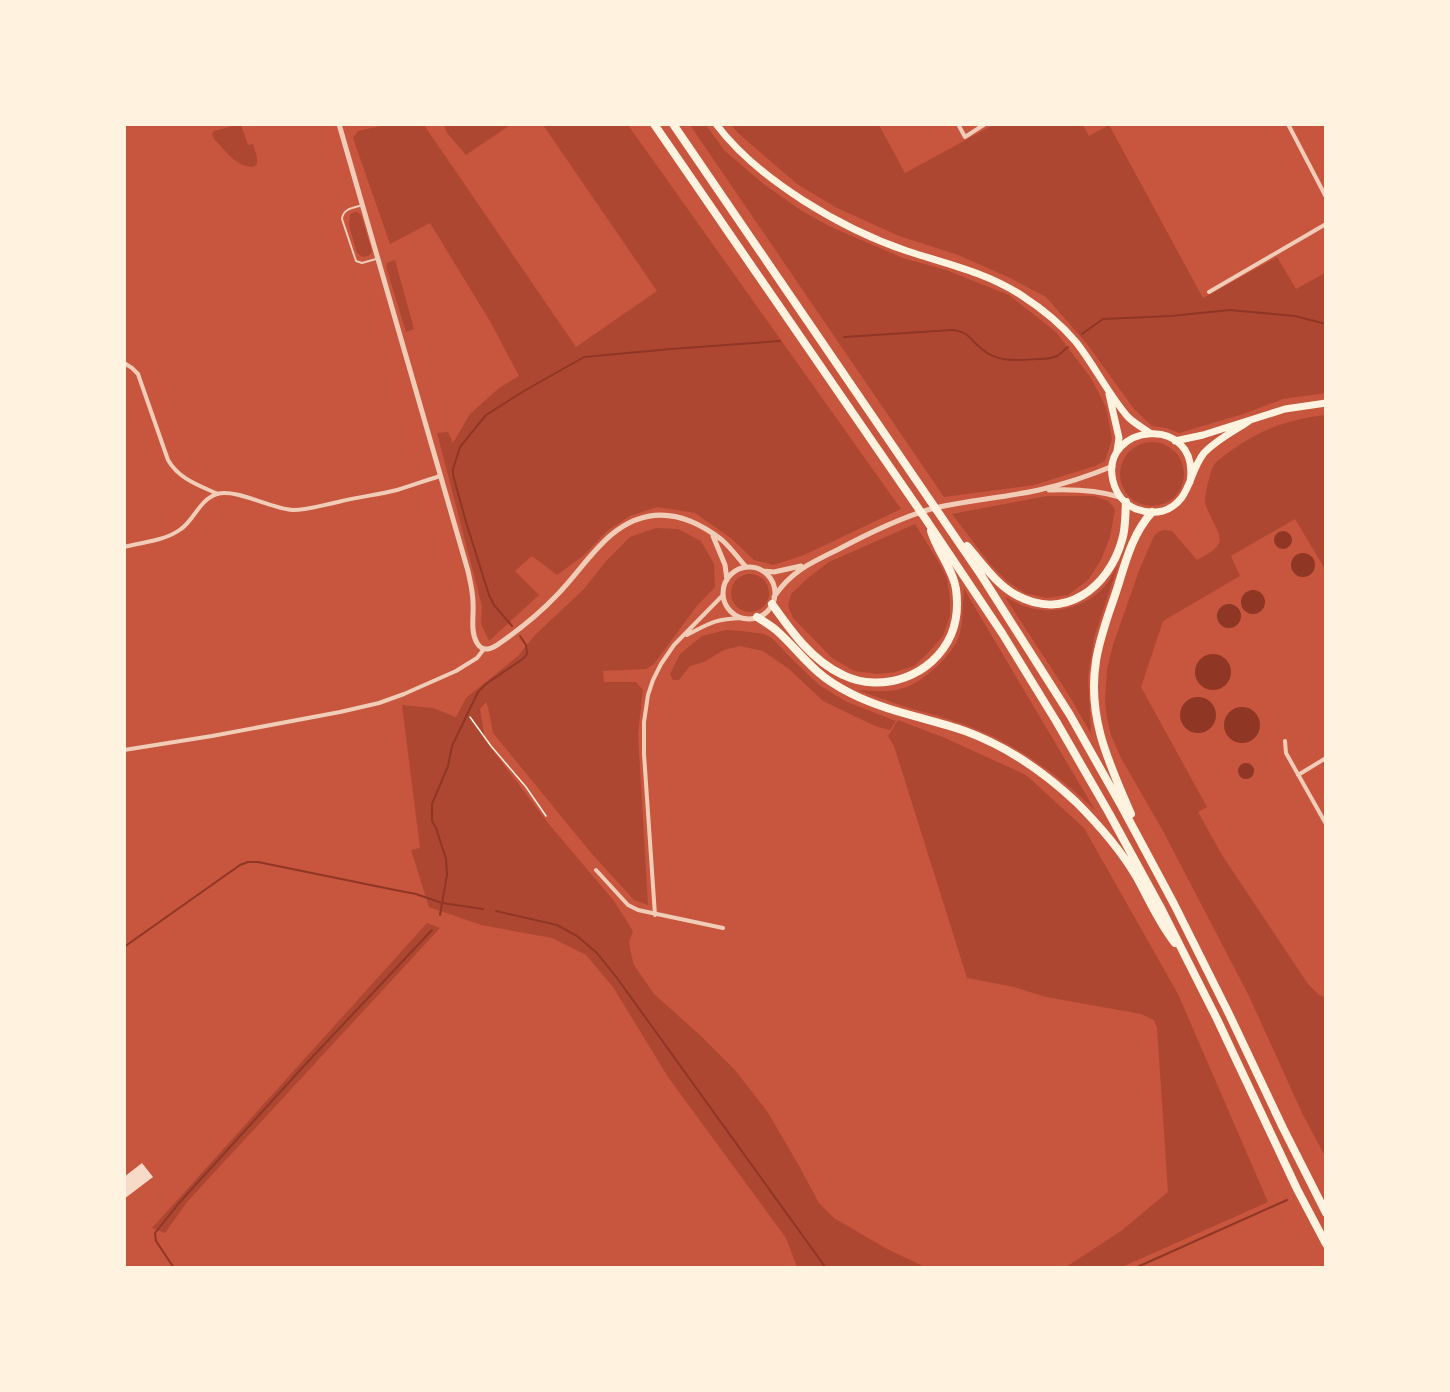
<svg xmlns="http://www.w3.org/2000/svg" width="1450" height="1392" font-family="'Fira Sans Condensed',sans-serif">
  <style>
    .green { fill: #ae4732 }
    .water { fill: #8f3625 }
    .lines { fill: none; stroke-linecap: round; stroke-linejoin: round }
    .stream { stroke: #8f3625; stroke-width: 2 }
    .building { fill: #f7dbc8 }
    .path { stroke: #fff3e0; stroke-width: 1.5 }
    .service { stroke: #f1ccb7; stroke-width: 2 }
    .minor { stroke: #f1ccb7; stroke-width: 4 }
    .tertiary { stroke: #f1ccb7; stroke-width: 5 }
    .primary { stroke: #fff3e0; stroke-width: 7 }
    .motorway { stroke: #fff3e0; stroke-width: 8 }
  </style>
  <rect width="100%" height="100%" fill="#c8553d"/>
  <path class="green" d="M390,124L424,125L576,347L657,291L543,125H628L901,509L804,555L774,565L754,560L732,539L695,513L657,507L630,516L607,531L583,556L557,575L532,556L515,571L539,595L489,641L481,624L482,606L437,433L448,432L453,443L470,414L499,388L519,376L491,323L430,223L390,244L353,138L358,131Z
    M237,125H241L248,145L253,144L257,157V164L253,167C236,167 225,150 214,139L212,134L214,131Z
    M444,125V124L510,125L466,155L447,133Z
    M690,125H706L725,151L765,185L802,211L829,226L903,258L946,270L1009,295L1056,332L1091,378L1106,407L1112,439L1105,461L1095,466L1034,485L944,497Z
    M731,125H879L905,173L993,125H1083L1089,136L1109,125L1203,298L1277,257L1296,289L1325,273V393L1283,399L1243,414L1179,433L1166,428L1152,426L1134,409L1087,344L1046,297L1010,278L958,255L899,236L835,207L797,184L738,133Z
    M354,212H357L361,215L372,251L371,254L368,256L363,257L357,253L349,226L350,215Z
    M395,260L414,329L406,332L386,267L387,263Z
    M1325,415V569L1295,519L1231,556L1240,576L1163,621L1141,687L1207,807L1198,812L1222,855L1308,984L1319,995L1325,997V1156L1303,1115L1249,996L1163,831L1121,758L1111,735L1107,718L1105,701L1107,669L1113,645L1140,568L1154,536L1158,532L1164,530L1172,531L1197,560C1203,556 1216,551 1219,543C1223,532 1205,512 1205,500C1205,494 1211,469 1214,465C1218,459 1226,455 1232,450C1263,428 1288,420 1325,415Z
    M1120 474a32 32 0 1 1 64 0a32 32 0 1 1-64 0Z
    M1047,496H1094L1108,501L1115,509L1110,537L1101,560L1088,580L1068,595L1047,598L1025,593L1008,582L990,564L952,514Z
    M915,524L940,564L947,579L950,598V616L943,636L929,652L914,666L895,672L877,674L854,671L832,658L793,618L788,606L791,594L808,578L829,562Z
    M656,528L678,529L701,541L714,564L715,587L696,607L654,664L646,669L603,671L604,682H636L643,690L638,734L648,905L634,900L592,854L493,733L488,707L486,702L480,709L485,740L548,823L614,901L633,931L629,942L631,954L634,965L654,994L701,1036L735,1070L767,1111L798,1164L819,1203L834,1218L887,1249L925,1267H797L786,1238L668,1077L613,987L586,955L552,938L481,925L429,907L411,850L420,848L402,705L433,708L456,717L466,698L518,656L535,635L583,590L607,560L630,537Z
    M1118,565L1094,638L1088,677L1091,734L1070,697L1005,597C1012,600 1020,605 1027,607C1052,615 1084,608 1102,589C1109,583 1113,573 1118,565Z
    M731 593a19 19 0 1 1 38 0a19 19 0 1 1-38 0Z
    M964,589L1095,810C1067,783 1037,760 1002,741C972,725 939,716 906,707C890,702 874,696 858,690C873,691 889,693 904,688C922,683 951,656 958,639C964,623 962,606 964,589Z
    M726,630L742,631L764,634L772,638L791,658L819,685L847,702L896,721L890,730L875,726L823,701L789,669L763,651L740,646L724,650L704,662L690,666L679,680H673L670,674L680,654L702,636Z
    M898,720L945,738L1026,775L1084,828L1178,994L1268,1202L1122,1267H1066L1121,1231L1168,1192L1157,1028L1154,1020L1141,1014L1046,997L1014,987L967,978L894,746L888,736Z
    M427,923L440,928L187,1202L165,1233L152,1228Z"/>
  <path class="water" d="M1274 540a9 9 0 1 1 18 0a9 9 0 1 1-18 0Z
    M1291 565a12 12 0 1 1 24 0a12 12 0 1 1-24 0Z
    M1241 602a12 12 0 1 1 24 0a12 12 0 1 1-24 0Z
    M1217 616a12 12 0 1 1 24 0a12 12 0 1 1-24 0Z
    M1195 672a18 18 0 1 1 36 0a18 18 0 1 1-36 0Z
    M1180 715a18 18 0 1 1 36 0a18 18 0 1 1-36 0Z
    M1224 725a18 18 0 1 1 36 0a18 18 0 1 1-36 0Z
    M1238 771a8 8 0 1 1 16 0a8 8 0 1 1-16 0Z"/>
  <g class="lines">
    <path class="stream" d="M1082,334L1103,319L1171,316L1230,310L1295,316L1326,324
      M844,337L952,330C969,331 971,341 983,350C999,363 1019,360 1038,359C1044,359 1051,359 1057,356C1061,354 1064,350 1068,347
      M512,626L494,605L489,595L466,522L453,475V469L460,447L486,415L524,391L584,357L671,349L780,341
      M496,911L557,925L577,936L597,953L617,978L826,1268
      M440,915L447,875L446,859L436,828L432,821V804L448,766L452,746L478,692L486,684L524,658L527,654L526,645L520,636
      M124,947L240,865L248,862H258L395,890L416,894L442,903L483,909
      M1325,1183H1326
      M174,1268L156,1241L155,1233L179,1203L302,1068L432,930
      M1135,1268L1287,1200"/>
  </g>
  <path class="building" d="M142,1163L153,1177L124,1199V1177Z"/>
  <g class="lines">
    <path class="path" d="M470,717L491,746L526,787L546,816"/>
    <path class="service" d="M363,205C354,208 343,208 342,219L356,261L362,263L376,259"/>
    <path class="minor" d="M958,124L965,137L985,124
      M1288,124L1326,197
      M1209,292L1326,224
      M124,363L132,368L138,374L168,460C179,479 198,485 218,494
      M124,547C143,542 165,541 181,529C195,519 199,500 217,494C236,488 271,509 293,510C308,510 323,505 338,502C357,497 377,495 397,490C411,486 426,480 441,476
      M687,635C710,623 715,619 742,618
      M1285,741L1286,753L1326,824
      M124,750L212,736L340,712L379,703L404,694L456,671L477,658L484,649
      M1298,775L1326,758
      M596,870L628,905L638,910L723,928
      M655,915L644,754V722L648,695L653,680L661,664L674,645L723,595"/>
    <path class="tertiary" d="M339,124L468,571C470,581 473,592 473,603C474,615 470,631 477,643C483,653 492,649 500,643C520,629 539,614 556,596C575,577 590,553 611,535C648,504 686,512 722,540C731,548 739,559 746,567
      M1049,490C1073,489 1097,490 1120,497
      M713,536L725,565L727,580
      M723 593a26 26 0 1 1 52 0a26 26 0 1 1-52 0Z
      M763,571L774,572L801,566
      M774,597C791,571 812,562 839,549C869,533 899,518 931,509C966,500 1003,498 1039,490C1064,484 1089,476 1113,466"/>
    <path class="primary" d="M716,124C758,180 842,229 907,251C947,264 985,272 1021,295C1041,308 1061,324 1076,342C1095,366 1108,394 1128,417C1134,423 1143,428 1150,433
      M1109,394L1119,438L1117,451
      M1175,441L1203,435L1285,409L1326,403
      M1190,482C1201,413 1099,423 1113,481C1116,493 1124,504 1136,509C1144,512 1154,513 1163,511C1191,502 1188,473 1204,453C1216,440 1234,431 1249,421"/>
    <path class="motorway" d="M654,124L927,521L1002,633L1056,721L1109,813L1162,910L1217,1019L1297,1189L1326,1244
      M673,124L981,575L1070,715L1122,807L1174,904L1229,1014L1283,1128L1326,1213
      M967,546C982,563 996,584 1016,595C1065,622 1109,587 1122,540C1126,528 1125,515 1126,502
      M772,604C791,631 812,661 843,675C882,694 933,676 951,635C957,621 958,604 956,589C953,569 937,551 931,531
      M757,617C763,621 770,625 776,630C791,643 803,659 818,672C828,681 840,688 852,694C888,712 928,718 965,731C1006,746 1044,772 1076,802C1098,824 1120,849 1136,876C1149,899 1159,923 1175,943
      M1131,814C1109,763 1087,718 1096,661C1100,635 1110,611 1118,586C1126,560 1133,533 1152,512"/>
  </g>
  <rect width="1450" height="1392" fill="none" stroke="#fff3e0" stroke-width="252"/>
</svg>
